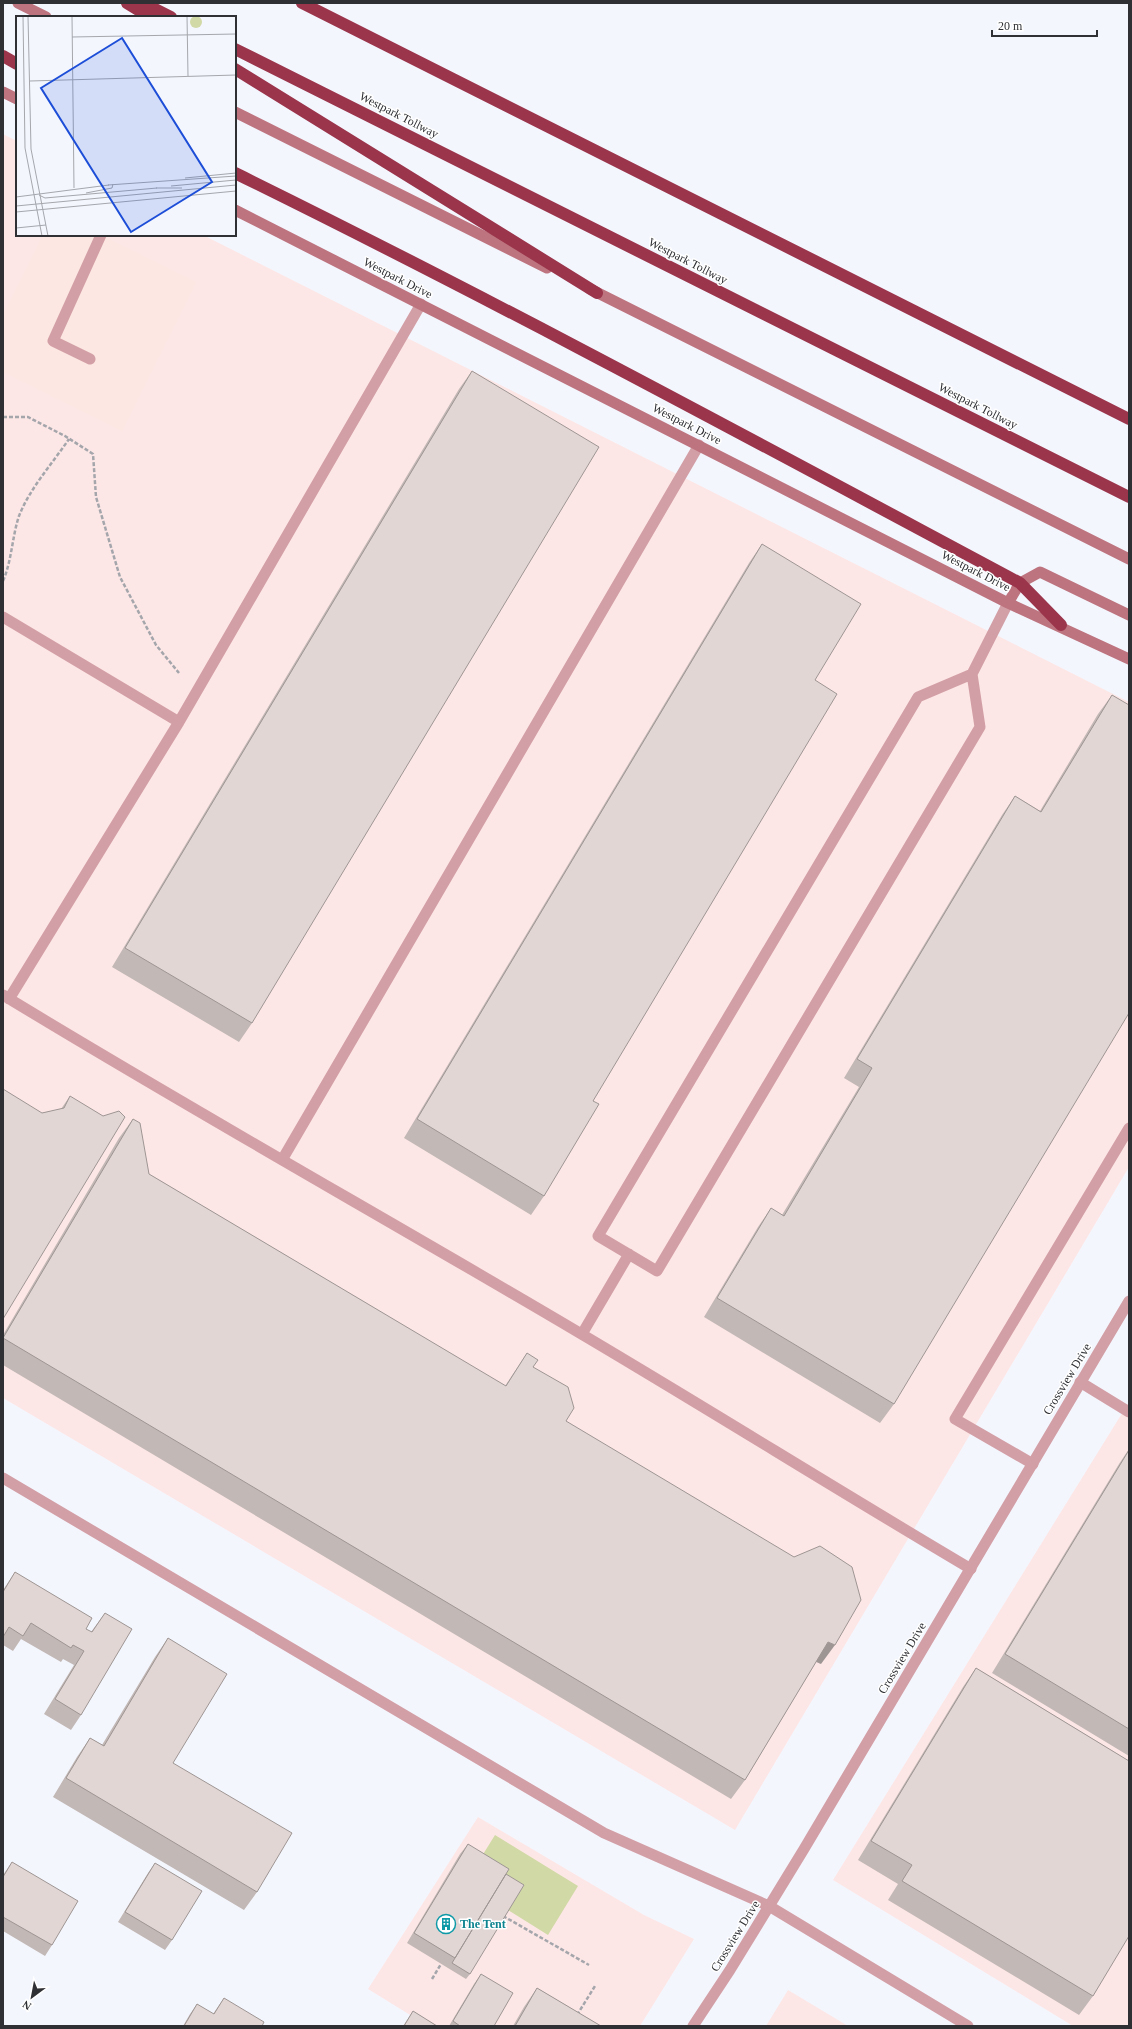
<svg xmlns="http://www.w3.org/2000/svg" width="1132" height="2029" font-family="Georgia,serif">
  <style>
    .commercial { fill: #fde7e6 }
    .industrial { fill: #fce7e2 }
    .green { fill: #d1d9a6 }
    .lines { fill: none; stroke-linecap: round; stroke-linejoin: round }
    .path { stroke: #a4a6ac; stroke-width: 2.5; stroke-dasharray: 4 2; stroke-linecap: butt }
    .service { stroke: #d39fa6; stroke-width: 11 }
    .minor { stroke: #d39fa6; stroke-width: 11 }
    .secondary { stroke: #bd747f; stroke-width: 11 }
    .motorway { stroke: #9b354c; stroke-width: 12 }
    .wall { fill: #c2b8b5 }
    .shaded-wall { fill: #9e9694 }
    .building { fill: #e1d6d3; stroke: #9e9694 }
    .labels { text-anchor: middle; stroke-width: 3; stroke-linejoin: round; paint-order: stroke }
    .street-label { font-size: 12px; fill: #2f3034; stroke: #fff }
    .culture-label { font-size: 12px; font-weight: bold; fill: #0d838f; stroke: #fff; text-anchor: start }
    .inset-road { fill: none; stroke: #a5a7ad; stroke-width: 1 }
    .view { fill: #1d4ed8; fill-opacity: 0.15; stroke: #1d4ed8; stroke-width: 2 }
    .inset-edge { fill: none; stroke: #2f3034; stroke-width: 2 }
  </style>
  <rect width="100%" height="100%" fill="#f4f6fe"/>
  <path class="commercial" d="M3,134L17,141V235H203L1129,702V1167L735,1830L3,1398Z
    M1129,1402V2026H1073L833,1880Z
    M478,1817L644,1915L694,1939L640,2026H428L368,1989Z
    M788,1990L848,2026H766Z"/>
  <path class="industrial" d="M43,235H101L196,282L122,431L3,372V316Z"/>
  <path class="green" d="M495,1835L578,1886L548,1935L508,1910L477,1864Z"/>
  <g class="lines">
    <path class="path" d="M3,417H28L65,436L93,454L96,497L120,577L156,645L179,673
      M3,581C12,560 12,537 19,516C30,488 52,464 69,439
      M503,1916L589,1965
      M432,1979L441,1964
      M577,2015L595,1986"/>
    <path class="service" d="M90,359L53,341L101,235
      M3,617L179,722
      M972,674L980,727L657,1271L598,1236L918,697Z
      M972,674L1008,603
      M3,995C193,1111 387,1219 578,1332C710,1410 839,1491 971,1569
      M9,999L179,722L421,304
      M282,1160L699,445
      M582,1334L629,1254
      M1080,1382L1129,1412
      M1033,1464L955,1419L1129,1128"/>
    <path class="minor" d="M3,1478L604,1833L769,1906L968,2026
      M693,2026L730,1970L804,1849L1129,1301"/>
    <path class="secondary" d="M18,3L46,17
      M3,92L17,99
      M235,112L547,268
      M235,210L1008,603L1129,659
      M590,289L1129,559
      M1008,603L1020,583L1040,572L1129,615"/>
    <path class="motorway" d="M127,3L150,17
      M143,3L171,17
      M302,3L1129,419
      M235,49L1129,497
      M3,56L17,64
      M235,69L597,293
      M235,173C500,303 760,444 1020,583L1061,625"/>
  </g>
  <path class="wall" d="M472,371L252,1023L239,1042L112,967L459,389Z
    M762,544L815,680L593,1101L544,1196L531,1215L404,1138L749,563Z
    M1112,695L894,1404L880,1423L704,1317L758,1227L771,1208L782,1215L859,1087L844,1078L1002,815L1015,796L1040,811L1098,714Z
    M70,1096L3,1319L42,1113L61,1109Z
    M133,1119L149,1174L505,1386L527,1353L533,1367L566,1421L821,1664L816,1662L745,1780L731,1799L3,1365V1335L119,1138Z
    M1129,1449V1756L992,1673L1119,1464Z
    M15,1572L86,1629L91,1632L105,1613L81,1715L71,1730L44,1714L74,1665L63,1659L61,1662L21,1639L13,1651L3,1645V1590Z
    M168,1638L173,1763L257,1892L244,1910L53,1797L77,1757L90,1738L102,1745L155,1657Z
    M976,1668L1129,1761V1939L1127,1938L1093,1996L1079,2015L888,1900L898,1884L858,1860L963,1687Z
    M468,1844L506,1874L470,1974L466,1979L407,1943L460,1854Z
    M12,1862L52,1945L45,1956L3,1931V1875Z
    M155,1863L172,1940L165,1950L118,1922L148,1873Z
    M481,1974L494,2026H449L474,1984Z
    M537,1988L601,2026H513L524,2007Z
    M224,1998L262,2026H183L190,2014L197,2004L213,2014Z
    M413,2011L437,2026H403Z"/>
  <path class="shaded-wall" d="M828,1642L835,1645L821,1664L815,1661Z"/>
  <path class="building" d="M472,371L599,447L252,1023L125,948Z
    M762,544L861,604L815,680L837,694L593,1101L599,1104L544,1196L417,1119Z
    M1112,695L1129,705V1013L894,1404L717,1298L771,1208L784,1216L872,1068L857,1059L1015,796L1041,812Z
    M3,1089L42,1113L64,1108L70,1096L103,1116L119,1111L125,1117L3,1319Z
    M133,1119L140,1123L149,1174L506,1386L527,1353L538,1360L533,1367L568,1387L574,1408L566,1421L794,1557L820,1546L852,1567L861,1600L835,1645L828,1642L745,1780L3,1338Z
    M1129,1450V1729L1005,1654Z
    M15,1572L92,1618L86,1629L92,1632L105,1613L132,1629L81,1715L55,1699L84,1651L73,1645L71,1648L31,1623L23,1636L9,1627L3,1637V1592Z
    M168,1638L227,1674L173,1763L292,1833L257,1892L66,1778L90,1738L104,1746Z
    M976,1668L1129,1761V1936L1093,1996L902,1881L912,1865L871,1841Z
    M468,1844L509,1869L455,1958L414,1933Z
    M12,1862L78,1901L52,1945L3,1917V1877Z
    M155,1863L202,1891L172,1940L125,1912Z
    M506,1874L524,1885L470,1974L452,1963Z
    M481,1974L513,1993L494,2026H460L453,2021Z
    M537,1988L601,2026H515Z
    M224,1998L264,2022L262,2026H184L197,2004L214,2014Z
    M413,2011L437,2026H404Z"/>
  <defs>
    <symbol id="building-ring" viewBox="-11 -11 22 22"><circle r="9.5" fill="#fff" stroke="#0f9aa8" stroke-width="1.5"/><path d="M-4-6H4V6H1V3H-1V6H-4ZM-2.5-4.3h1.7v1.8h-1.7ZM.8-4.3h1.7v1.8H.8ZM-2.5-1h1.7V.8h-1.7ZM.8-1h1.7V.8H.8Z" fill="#0f9aa8"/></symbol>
  </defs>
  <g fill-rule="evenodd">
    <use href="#building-ring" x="435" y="1913" width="22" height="22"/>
  </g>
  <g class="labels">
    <g class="street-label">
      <text transform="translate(399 115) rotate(27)" y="4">Westpark Tollway</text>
      <text transform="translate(688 261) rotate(27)" y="4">Westpark Tollway</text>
      <text transform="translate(398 278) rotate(27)" y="4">Westpark Drive</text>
      <text transform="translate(978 406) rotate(27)" y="4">Westpark Tollway</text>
      <text transform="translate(687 424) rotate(27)" y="4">Westpark Drive</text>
      <text transform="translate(976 571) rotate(27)" y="4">Westpark Drive</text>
      <text transform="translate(1067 1379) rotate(-59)" y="4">Crossview Drive</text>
      <text transform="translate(902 1658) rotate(-59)" y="4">Crossview Drive</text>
      <text transform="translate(735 1936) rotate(-58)" y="4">Crossview Drive</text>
    </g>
    <g class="culture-label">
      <text x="460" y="1928">The Tent</text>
    </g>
  </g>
  <g transform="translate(16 16)">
    <rect width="220" height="220" fill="#f4f6fe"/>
    <path d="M174 6a6 6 0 1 1 12 0a6 6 0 1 1-12 0Z" fill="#d1d9a6"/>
    <path class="inset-road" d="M7,0L9,132L26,220M12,0L15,133L32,220M56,0L58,172M171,0L172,60M56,21L220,18M14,65L220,59M169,162L220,157M92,169L220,160M155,170L220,164M140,172H166M70,177L96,172L97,168M23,179L29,182L141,172M0,181L93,169M0,190L220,169M0,196L220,175M0,212L30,209"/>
    <path class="view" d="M106,22L196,166L115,216L25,72Z"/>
    <rect width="220" height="220" class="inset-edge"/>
  </g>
  <rect width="1132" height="2029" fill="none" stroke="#2f3034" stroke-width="8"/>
  <g transform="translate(32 1997) rotate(212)" stroke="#ffffff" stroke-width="3" paint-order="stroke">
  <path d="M0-3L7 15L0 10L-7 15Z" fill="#2f3034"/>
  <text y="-6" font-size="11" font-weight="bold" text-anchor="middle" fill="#2f3034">N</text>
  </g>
  <path d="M992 30v6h105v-6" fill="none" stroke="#2f3034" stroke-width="2"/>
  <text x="998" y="30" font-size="12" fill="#2f3034" stroke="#ffffff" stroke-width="3" paint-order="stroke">20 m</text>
</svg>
